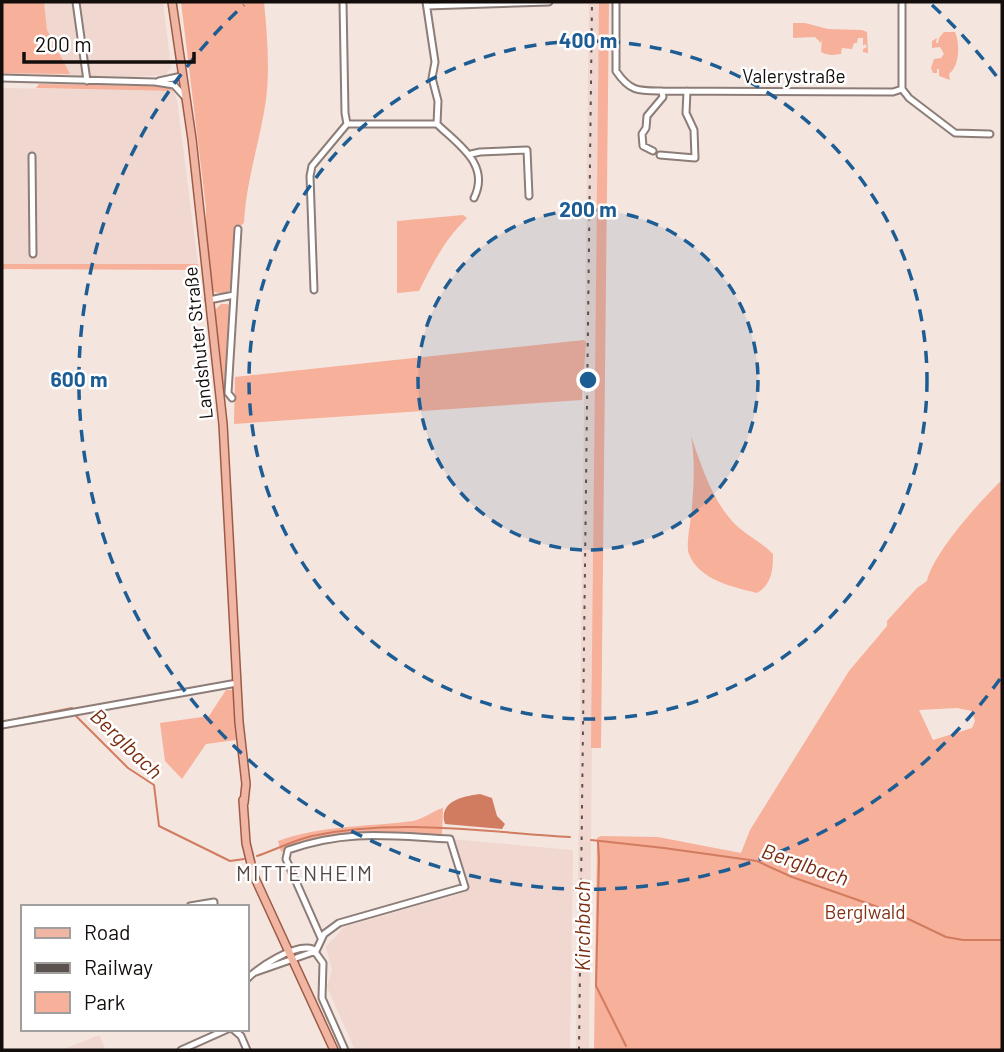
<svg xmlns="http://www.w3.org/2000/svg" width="1004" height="1052" font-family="Barlow,sans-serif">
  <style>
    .built { fill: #f0d7cf }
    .green { fill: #f7b099; fill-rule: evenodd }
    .water { fill: #d17c60 }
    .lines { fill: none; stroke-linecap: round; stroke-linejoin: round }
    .stream { stroke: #d17c60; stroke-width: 2 }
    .minor-casing { stroke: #8c7d78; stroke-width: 9 }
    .major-casing { stroke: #9d5b46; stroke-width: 10 }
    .minor { stroke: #fff; stroke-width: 5 }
    .major { stroke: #f1b6a3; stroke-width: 7 }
    .rail { stroke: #5b524f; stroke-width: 2; stroke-dasharray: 3.5 7; stroke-linecap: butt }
    .ring { fill: none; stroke: #1d5d93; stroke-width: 3.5; stroke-dasharray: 12 9 }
    .labels { text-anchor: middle; stroke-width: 5; stroke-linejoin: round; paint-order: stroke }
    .street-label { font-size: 19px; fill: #130e0c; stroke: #fff }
    .park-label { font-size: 19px; fill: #813217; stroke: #fff }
    .water-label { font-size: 21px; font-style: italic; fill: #7a2c10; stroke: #fff }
    .neighbourhood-label { font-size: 21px; letter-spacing: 2px; fill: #564945; stroke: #fff }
    .centre { fill: #1d5d93; stroke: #fff; stroke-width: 3.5 }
    .ring-label { font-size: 21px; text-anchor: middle; font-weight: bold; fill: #1d5d93; stroke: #fff; stroke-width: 5; stroke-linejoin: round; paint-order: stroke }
  </style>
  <rect width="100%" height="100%" fill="#f5e5df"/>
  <path class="built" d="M2,2H163L171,68L165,75L132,77L2,74Z
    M589,2H599L589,1050H576Z
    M2,88L174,91L177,100L198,264H2Z
    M451,839L573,850L570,1050H355L327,987L332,970L326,947L344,927L466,892Z
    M99,1035L106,1050H62Z"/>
  <path class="green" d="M2,2H44L47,30L70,74L2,73Z
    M181,2H264C267,33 270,68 266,100C260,141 246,181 244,223L235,230L232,284L229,291L223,294L214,292L210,284L206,246V208Z
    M599,2H609L601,748H591Z
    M793,23H805L828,29L862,30L867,32L868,53L863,52V49L867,47L865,44L863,46V38H858L857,43H854L852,49L842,48L841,54C834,55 829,56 821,52L822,38L821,43L815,37L793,38Z
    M944,32H955C960,43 960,66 949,74L950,80L939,76V69H937V73H933L931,68L934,59L941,58L944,54L940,47L932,48V41L937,38L936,43H938L939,38Z
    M39,84L165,86L174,91L36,88Z
    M463,215L467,218C445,239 433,263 419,291L397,293V221Z
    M2,264H198L200,270L2,269Z
    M221,304H228L231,308L226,386L223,385L215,310Z
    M584,340L586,342L582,400L234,424L235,377Z
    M691,436C702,467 713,504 738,527C749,537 763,543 773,554C773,570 772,584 757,593C733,587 699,580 689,554C685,545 692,518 692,506C694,483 695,459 691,436Z
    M1002,480V1050H594L597,838L601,836L658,837L741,853L750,830L849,671L887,626V621L917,588L927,581C933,553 981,500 1002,480ZM957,708L972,711L975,721L972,728L933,740L919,710Z
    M226,690H234L236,740L206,744L182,779L165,761L160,723L209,716Z
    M443,808L442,835C389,831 330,828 281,852L278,841C322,825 367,827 413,821C423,819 433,811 443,808Z"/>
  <path class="water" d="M480,794L492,798L497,816L505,824L502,829L445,824C438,802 462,796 480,794Z"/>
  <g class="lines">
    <path class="stream" d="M76,716L128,768L154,785L159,826L230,861L244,859
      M2,722L72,708
      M591,840L664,848L757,861L792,877L898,914L946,937L963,940H1002
      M598,842L599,859L596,986L626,1046
      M257,856C275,850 294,840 312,836C397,818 485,832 570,837"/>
    <defs>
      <path id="minor" d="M76,2L87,81
        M343,2L345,113L347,124
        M426,2L435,62L432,78L438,101L437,124
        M616,2V71C630,92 639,91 662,91L893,92L902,89
        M902,2V89
        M427,6L549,2
        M2,78L155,82L174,85L185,97
        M159,81L182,76
        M902,89L909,98L955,133L990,134
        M347,124H437
        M437,124C457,144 491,164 474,198
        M653,151L643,146L642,134L646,128L647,116L663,97L662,91
        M471,154L480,152L527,150L529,196
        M660,155L695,158L694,130L686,113L687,91
        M32,156L33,254
        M314,290L310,176L312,166L347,124
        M209,300L234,295
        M232,398L228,393L238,229
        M2,725L237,683
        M190,906L214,902V907
        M321,938L286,859L288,850C347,829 390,836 450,839L465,887
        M316,951L324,934L339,923L465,887
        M256,972L316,951
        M247,979C259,967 295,943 313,949L323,963L322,998L345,1050
        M233,1029L241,1036L247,1050
        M181,1050L228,1029"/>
      <path id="major" d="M172,2L192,139L223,424L239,722L246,784L244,803
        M243,800L246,843L254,876L334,1050"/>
    </defs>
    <use href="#minor" class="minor-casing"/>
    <use href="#major" class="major-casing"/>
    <use href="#minor" class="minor"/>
    <use href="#major" class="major"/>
    <path class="rail" d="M579,1050L592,2"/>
  </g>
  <circle cx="588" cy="380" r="170" fill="#1d5d93" fill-opacity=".12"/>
  <g class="ring">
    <circle cx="588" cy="380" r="170"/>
    <circle cx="588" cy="380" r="339"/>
    <path d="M1000 679A509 509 0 1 1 244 5M932 5A509 509 0 0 1 1000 81"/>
  </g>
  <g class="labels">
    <g class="street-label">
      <text x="794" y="83">Valerystraße</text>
      <text transform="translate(198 343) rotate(-96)" y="7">Landshuter Straße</text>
    </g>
    <g class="park-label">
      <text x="865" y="919">Berglwald</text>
    </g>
    <g class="water-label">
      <text transform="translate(126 744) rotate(44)" y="7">Berglbach</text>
      <text transform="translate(805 865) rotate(19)" y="7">Berglbach</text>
      <text transform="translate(583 926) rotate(-90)" y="7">Kirchbach</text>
    </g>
    <g class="neighbourhood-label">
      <text x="305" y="881">MITTENHEIM</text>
    </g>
  </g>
  <circle cx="588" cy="380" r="10" class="centre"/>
  <g class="ring-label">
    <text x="588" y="48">400 m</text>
    <text x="588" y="217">200 m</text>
    <text x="79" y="387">600 m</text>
  </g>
  <rect width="1004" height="1052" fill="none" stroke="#130e0c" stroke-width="7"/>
  <rect x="21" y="905" width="228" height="126" fill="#ffffff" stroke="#a19f9e" stroke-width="2"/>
  <rect x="35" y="928" width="35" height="10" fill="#f1b6a3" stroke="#a19f9e" stroke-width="2"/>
  <text x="84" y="940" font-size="21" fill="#130e0c">Road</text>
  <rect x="35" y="963" width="35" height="10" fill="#5b524f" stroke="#a19f9e" stroke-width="2"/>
  <text x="84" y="975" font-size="21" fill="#130e0c">Railway</text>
  <rect x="35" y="992" width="35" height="21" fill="#f7b099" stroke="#a19f9e" stroke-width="2"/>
  <text x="84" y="1010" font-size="21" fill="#130e0c">Park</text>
  <path d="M24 52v10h170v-10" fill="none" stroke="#130e0c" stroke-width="3.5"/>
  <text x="35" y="52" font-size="21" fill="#130e0c" stroke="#ffffff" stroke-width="5" paint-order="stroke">200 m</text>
</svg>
